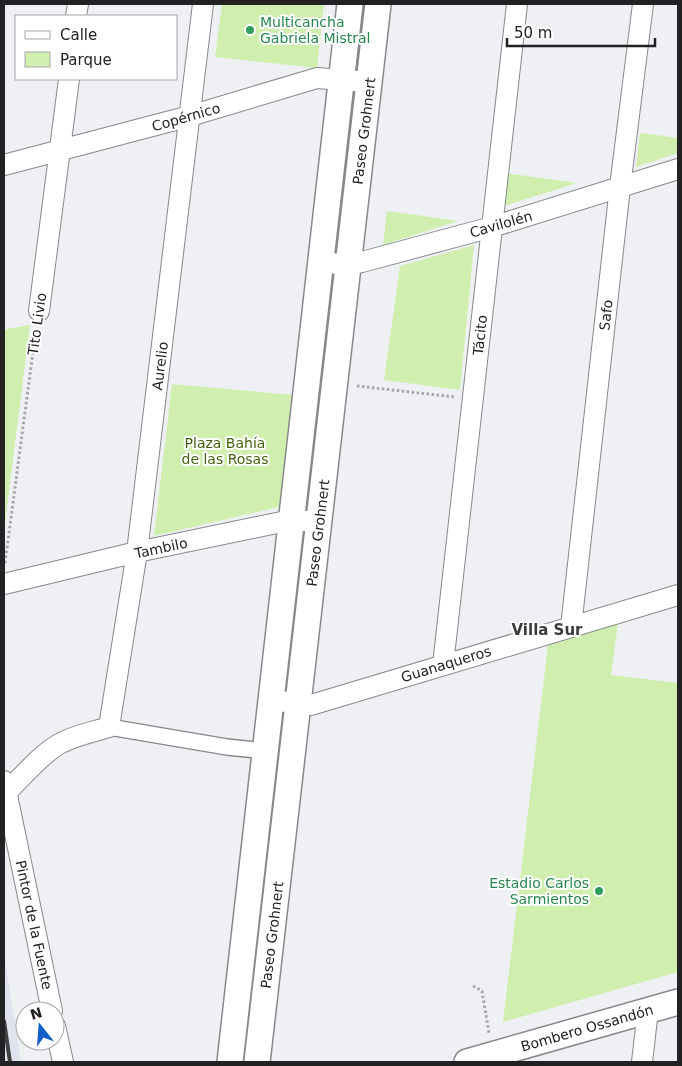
<svg xmlns="http://www.w3.org/2000/svg" width="682" height="1066" font-family="'DejaVu Sans',sans-serif">
  <style>
    .built { fill: #dfe3ee }
    .green { fill: #d0efaf }
    .lines { fill: none; stroke-linecap: round; stroke-linejoin: round }
    .pedestrian-casing { stroke: #87888b; stroke-width: 18 }
    .minor-casing { stroke: #87888b; stroke-width: 22 }
    .tertiary-casing { stroke: #87888b; stroke-width: 28 }
    .path { stroke: #a7a7ab; stroke-width: 3; stroke-dasharray: 2.5 2.5; stroke-linecap: butt }
    .pedestrian { stroke: #fff; stroke-width: 15 }
    .minor { stroke: #fff; stroke-width: 20 }
    .tertiary { stroke: #fff; stroke-width: 25 }
    .rail { stroke: #414143; stroke-width: 4 }
    .leisure-dot { fill: #2e9e5b; stroke: #fff; stroke-width: 2 }
    .labels { text-anchor: middle; stroke-width: 4; stroke-linejoin: round; paint-order: stroke }
    .leisure-label { font-size: 14px; fill: #27864d; stroke: #fff; text-anchor: start }
    .street-label { font-size: 14px; fill: #222224; stroke: #fff }
    .park-label { font-size: 14px; fill: #43620f; stroke: #fff }
    .neighbourhood-label { font-size: 15px; font-weight: bold; fill: #3a3b3e; stroke: #fff }
  </style>
  <rect width="100%" height="100%" fill="#eff0f4"/>
  <path class="built" d="M4,954L21,1062H4Z"/>
  <path class="green" d="M222,4H324L317,68L215,57Z
    M640,133L678,138V153L636,167Z
    M505,173L577,183L501,207Z
    M387,211L458,221L383,245Z
    M474,245L460,390L384,380L400,266Z
    M30,325L4,531V332L6,329Z
    M172,384L294,395L279,507L154,536Z
    M618,623L611,675L678,683V972L503,1022L548,645Z"/>
  <g class="lines">
    <defs>
      <path id="pedestrian" d="M109,727L227,747L265,751"/>
      <path id="minor" d="M76,16L78,4
        M4,165L190,116L317,78L370,82
        M321,262L348,265L362,262L492,227L678,169
        M39,311L69,79
        M4,584L137,552L291,520L319,522
        M571,627L620,187L643,4
        M443,665L517,4
        M271,700L311,705L678,595
        M4,781L52,1011
        M6,793C21,778 43,752 61,743C76,735 93,732 109,727L137,552L203,4
        M55,1026L63,1062
        M642,1062L648,1010"/>
      <path id="tertiary" d="M230,1062L350,4
        M257,1062L378,4
        M467,1062L678,1002"/>
    </defs>
    <use href="#pedestrian" class="pedestrian-casing"/>
    <use href="#minor" class="minor-casing"/>
    <use href="#tertiary" class="tertiary-casing"/>
    <path class="path" d="M357,386L455,397
      M5,563L36,329
      M473,986L482,991L489,1033"/>
    <use href="#pedestrian" class="pedestrian"/>
    <use href="#minor" class="minor"/>
    <use href="#tertiary" class="tertiary"/>
    <path class="rail" d="M4,1021L10,1062"/>
  </g>
  <g class="leisure-dot">
    <circle cx="250" cy="30" r="5"/>
    <circle cx="599" cy="891" r="5"/>
  </g>
  <g class="labels">
    <g class="leisure-label">
      <text x="260" y="27">Multicancha<tspan x="260" dy="16">Gabriela Mistral</tspan></text>
      <text x="589" y="888" text-anchor="end">Estadio Carlos<tspan x="589" dy="16">Sarmientos</tspan></text>
    </g>
    <g class="street-label">
      <text transform="translate(186 117) rotate(-16)" y="5">Copérnico</text>
      <text transform="translate(364 131) rotate(-83)" y="5">Paseo Grohnert</text>
      <text transform="translate(501 224) rotate(-16)" y="5">Cavilolén</text>
      <text transform="translate(606 315) rotate(-84)" y="5">Safo</text>
      <text transform="translate(37 324) rotate(-82)" y="5">Tito Livio</text>
      <text transform="translate(480 335) rotate(-84)" y="5">Tácito</text>
      <text transform="translate(160 366) rotate(-83)" y="5">Aurelio</text>
      <text transform="translate(318 533) rotate(-83)" y="5">Paseo Grohnert</text>
      <text transform="translate(161 548) rotate(-12)" y="5">Tambilo</text>
      <text transform="translate(446 664) rotate(-17)" y="5">Guanaqueros</text>
      <text transform="translate(34 925) rotate(78)" y="5">Pintor de la Fuente</text>
      <text transform="translate(272 935) rotate(-83)" y="5">Paseo Grohnert</text>
      <text transform="translate(587 1028) rotate(-16)" y="5">Bombero Ossandón</text>
    </g>
    <g class="park-label">
      <text x="225" y="448">Plaza Bahía<tspan x="225" dy="16">de las Rosas</tspan></text>
    </g>
    <g class="neighbourhood-label">
      <text x="547" y="635">Villa Sur</text>
    </g>
  </g>
  <rect width="682" height="1066" fill="none" stroke="#222224" stroke-width="10"/>
  <rect x="15" y="15" width="162" height="65" fill="#ffffff" stroke="#a7a7a7"/>
  <rect x="25" y="31" width="25" height="8" fill="#ffffff" stroke="#a7a7a7"/>
  <text x="60" y="40" font-size="15" fill="#222224">Calle</text>
  <rect x="25" y="52" width="25" height="15" fill="#d0efaf" stroke="#a7a7a7"/>
  <text x="60" y="65" font-size="15" fill="#222224">Parque</text>
  <g transform="translate(40 1026) rotate(343)"><circle r="24" fill="#ffffff" stroke="#a7a7a7"/>
  <path d="M0-4L9 19L0 12L-9 19Z" fill="#105fc9"/>
  <text y="-8" font-size="14" font-weight="bold" text-anchor="middle" fill="#222224">N</text>
  </g>
  <path d="M507 38v8h148v-8" fill="none" stroke="#222224" stroke-width="2.5"/>
  <text x="514" y="38" font-size="15" fill="#222224" stroke="#ffffff" stroke-width="4" paint-order="stroke">50 m</text>
</svg>
